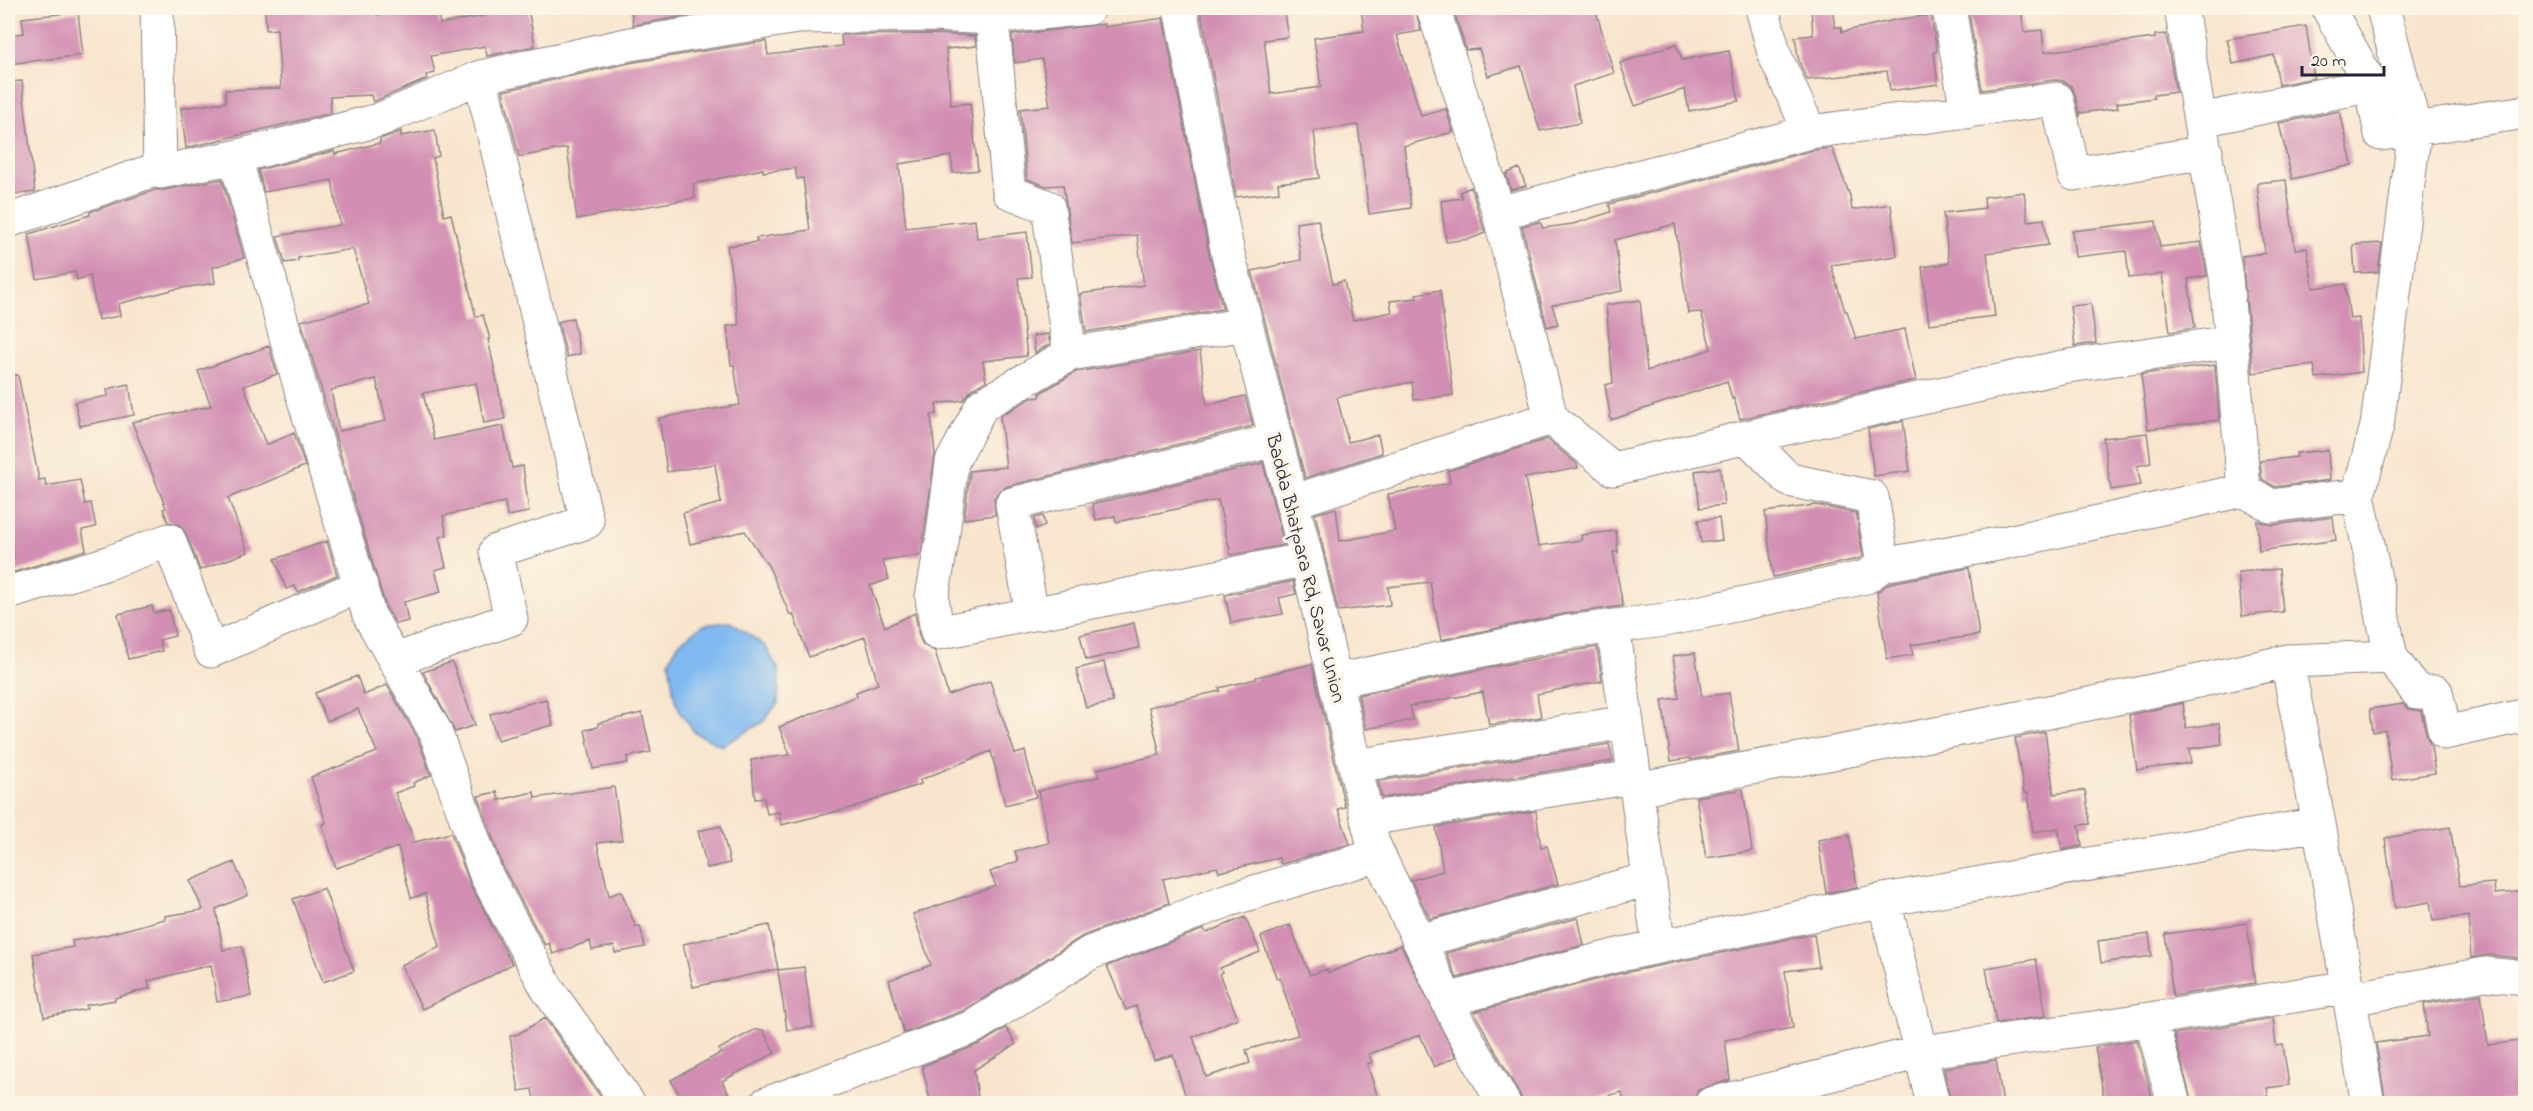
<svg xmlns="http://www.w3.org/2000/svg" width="2533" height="1111" font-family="'Indie Flower',sans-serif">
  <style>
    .water { fill: #80baf1; stroke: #516e96; stroke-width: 1.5 }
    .building { fill: #d28fb3; fill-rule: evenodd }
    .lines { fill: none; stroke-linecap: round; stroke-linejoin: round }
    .minor-casing { stroke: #8d8484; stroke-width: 35 }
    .minor { stroke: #fff; stroke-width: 33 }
    .labels { text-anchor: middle; stroke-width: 6; stroke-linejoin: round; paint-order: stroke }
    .street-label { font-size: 20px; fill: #22223b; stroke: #fcf5e5 }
  </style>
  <rect width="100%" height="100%" fill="#fcf5e5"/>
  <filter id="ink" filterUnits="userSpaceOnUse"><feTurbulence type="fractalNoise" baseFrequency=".0167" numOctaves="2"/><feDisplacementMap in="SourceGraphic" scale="12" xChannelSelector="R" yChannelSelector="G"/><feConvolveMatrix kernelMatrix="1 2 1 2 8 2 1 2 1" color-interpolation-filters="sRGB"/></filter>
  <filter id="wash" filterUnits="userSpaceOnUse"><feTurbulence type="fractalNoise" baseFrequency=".008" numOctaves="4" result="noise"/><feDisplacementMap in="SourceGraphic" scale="24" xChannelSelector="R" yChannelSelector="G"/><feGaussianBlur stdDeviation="1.35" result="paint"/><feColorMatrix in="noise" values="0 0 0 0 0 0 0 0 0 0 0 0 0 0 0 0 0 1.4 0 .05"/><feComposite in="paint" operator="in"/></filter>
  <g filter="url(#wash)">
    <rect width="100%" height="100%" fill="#f8e5cd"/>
    <path class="water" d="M731,622L765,646L779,670L778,703L763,722L722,746L695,733L680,712L674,696L669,661L679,643L703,625Z"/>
    <g id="blocks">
      <path class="building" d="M265,8H333V11L377,8V15L415,8H437L440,24L489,15L488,8H528L535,46L487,56L485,46L431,56L435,73L426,75L427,79L373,102L371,95L330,97L331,113L186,148L181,108L226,102L225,90L281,88L277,29L266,30Z
        M631,8H691L692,15L633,25Z
        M1200,8H1283L1288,37L1264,40L1271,94L1321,87L1314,38L1364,31L1361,8H1415L1421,31L1397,35L1421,116L1446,109L1453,132L1404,146L1411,208L1369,214L1358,125L1314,131L1319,178L1278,183L1279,192L1236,197Z
        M1453,8H1595L1614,73L1573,86L1580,123L1540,131L1521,66L1488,76L1479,49L1466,50Z
        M1811,8H1832L1835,27H1841L1842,32L1894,20L1931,15L1937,51L1934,52L1938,84L1890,91L1887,71L1807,80L1799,62L1795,37L1813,35Z
        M1968,8H2021L2024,32L2042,30L2044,52L2155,38V35L2166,34L2176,92L2154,95V98L2117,103L2118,108L2080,113V117L2075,94L2071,86L2063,81L2055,80L1982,90Z
        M78,12L83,55L8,64V35L24,33L22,18Z
        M1163,18L1210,258L1223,309L1086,332L1080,294L1144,285L1137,235L1072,243L1063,185L1046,186L1027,179L1020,109L1050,106L1042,59L1015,63L1012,35L1104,24V27Z
        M2306,26L2314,78L2279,85L2274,55L2233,64L2227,39Z
        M933,34L975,36L976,46L946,49L951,105L970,103L978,170L953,173L951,156L899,164L906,228L975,220L977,238L1027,232L1032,277L1018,278L1027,356L983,361L986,381L972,389L963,400L936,404L937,414L931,415L935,455L921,555L882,560L889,579L870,586L885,627L915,613L919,636L923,645L935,651L948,695L990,681L1015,754L1025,751L1036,797L1005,805L991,751L920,780L921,784L851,808L781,825L779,812L767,814L764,798L755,799L751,760L790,755L779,727L857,696L856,692L878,684L865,637L809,657L793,614L790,615L769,567L745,531L690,544L683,513L721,503L715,464L667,472L659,418L740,405L734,365H731L727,326L739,325L727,246L757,242L756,238L810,230L803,178L797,179L795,168L763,172V169L693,184L695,198L577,219L567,148L519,157L503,91L634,62L766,41L768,55L842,46L841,35Z
        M1676,44L1682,60L1729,51L1739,101L1689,111L1685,89L1635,106L1620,63Z
        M22,81L35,192L8,195V82Z
        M2340,111L2352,165L2292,179L2279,123Z
        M435,130L439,156L433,158L444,216L451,214L476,317L483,315L490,339H488L505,419L484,423L476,383L423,393L434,440L503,426L512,468L523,466L529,512L507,516L505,502L443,516L447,535L439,537L446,567L435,570L441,592L404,602L408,621L396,624L386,608L301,321L369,304L353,249L298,258V261L285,263L277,236L340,225L332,180L264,192L258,170L334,151L335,154L380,143V139L401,131V136ZM376,379L386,421L339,431L331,390Z
        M1832,148L1850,196L1852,210L1891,204L1897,256L1831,265L1845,311H1847L1856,339L1905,329L1916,380L1740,419L1734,398L1732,399L1727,381L1611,420L1605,385L1613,383L1606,305L1640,300L1647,371L1711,349L1701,312L1688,313L1675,224L1615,240L1622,291L1552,305L1558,324L1547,327L1522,226L1540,222L1543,228L1573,224L1611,212L1609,204L1814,150Z
        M1519,168L1526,186L1511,190L1506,174Z
        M222,179L244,258L213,267L215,283L176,289L118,304L120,316L98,320L90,275L77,280L75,272L37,279L29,234L90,215V212L155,190H164Z
        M2286,180L2295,249L2307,248L2313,288L2345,284L2350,319L2359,318L2362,372L2316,378L2314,365L2253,373L2242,256L2265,253L2257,183Z
        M1471,187L1485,233L1470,239L1446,242L1441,201L1462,198L1460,192Z
        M2024,192L2028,221L2044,219L2048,245L1987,253L1995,316L1929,324L1922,267L1949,263L1943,213L1985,208L1984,197Z
        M1318,220L1333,284L1344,281L1353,320L1392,312L1390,301L1417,298L1416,294L1440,290L1453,395L1414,400L1412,382L1337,397L1348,442L1378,435L1382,453L1305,478L1252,271L1301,260L1296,223Z
        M2156,221L2160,247L2201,242L2207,276L2188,279L2195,328L2170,332L2162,274L2129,278L2126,251L2075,257L2072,231Z
        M2382,243L2378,272L2355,273L2353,245Z
        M2091,304L2096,343L2075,346L2070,306Z
        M573,318L580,354L567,357L558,322Z
        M1048,334L1050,344L1035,353L1033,336Z
        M269,346L277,374L244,386L266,445L294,433L305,466L228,498L248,552L200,570L186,533L180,525L168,522L163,509L166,508L132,422L211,406L198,371Z
        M1200,351L1207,405L1245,396L1253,426L1008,486L999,491L994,498L995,515L964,519L970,471L1006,467L1000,416L1031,398L1040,397V393L1076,372Z
        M2215,365L2219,420L2148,429L2141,374Z
        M18,375L39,480L45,479L46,486L80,480L85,504L91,503L96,527L82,530L86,550L8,574V557L14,556L8,521V376Z
        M129,384L134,415L80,426L75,402L108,396L107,389Z
        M1903,421L1910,471L1874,476L1868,429Z
        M2147,433L2151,463L2137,466L2141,485L2111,490L2103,438Z
        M1547,439L1577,464L1578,468L1525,478L1538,546L1582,540L1581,535L1616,531L1618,552H1613L1623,606L1564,614L1441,640L1430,582L1388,587L1390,605L1338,611L1315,514L1336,508L1340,541L1395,531L1388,494L1450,483L1448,471Z
        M2328,450L2330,480L2275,487L2262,479L2260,461L2297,457L2296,453Z
        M1263,463L1284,545L1231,555L1218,500L1116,522L1115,516L1096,520L1092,504Z
        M1720,468L1724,505L1700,508L1695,471Z
        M1816,505L1856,513L1863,556L1858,559L1773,577L1765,512Z
        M1043,516L1045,526L1036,529L1034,518Z
        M2333,517L2336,540L2259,551L2257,521L2273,525Z
        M1719,518L1722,540L1701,543L1698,520Z
        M327,541L337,575L298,592L295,586L286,589L275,559Z
        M1969,568L1979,635L1911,645L1913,655L1887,659L1877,592L1890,583Z
        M2279,569L2283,612L2242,616L2238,572Z
        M1293,581L1296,594L1279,598L1283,614L1231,623L1225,595Z
        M152,606L154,613L169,610L175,636L159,640L162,651L128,659L118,614Z
        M1134,623L1139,648L1086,660L1080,635Z
        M1597,647L1602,681L1537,694L1541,717L1489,725L1483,692L1410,706L1413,720L1366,729L1358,695L1571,651Z
        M1695,653L1702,697L1729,693L1739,751L1691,760L1690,758L1671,761L1662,700L1679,698L1673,656Z
        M452,662L475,725L455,732L423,672Z
        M1104,662L1113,702L1086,708L1076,669Z
        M1312,664L1345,807L1338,809L1350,844L1281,864L1279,858L1219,872L1217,867L1163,879L1169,903L1083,936L965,1010L904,1033L889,980L931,965L913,914L996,886L990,872L1018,861L1015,851L1049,843L1038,791L1099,777L1097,769L1160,755L1149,707L1220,691L1219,688L1256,679V677Z
        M357,676L364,695L387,685L418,739L431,775L413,783L414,786L395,793L415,842L411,843L451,833L470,884L512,964L482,981L422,1009L401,965L440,947L425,894L411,898L398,847L336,868L322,825L326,823L311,777L377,752L358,709L327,721L315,693Z
        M546,699L553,725L497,740L490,714Z
        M2183,703L2186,728L2219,723L2222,744L2189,749L2191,763L2137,770L2129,715Z
        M2403,704L2409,709L2421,711L2427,737L2431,746L2435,773L2392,780L2385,730L2373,732L2370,709Z
        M642,713L651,752L627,757L628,763L593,769L585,730L598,727V723Z
        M2045,732L2054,794L2085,790L2090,824L2079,825L2082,846L2062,850L2058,828L2033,832L2028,793H2024L2015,738Z
        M1609,744L1613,761L1382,798L1378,781Z
        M614,787L622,840L597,843L609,896L621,891L636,927L640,926L645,947L615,953L614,946L592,950L590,941L553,954L549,943L545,945L503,867L478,796L497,792L499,800L534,792L535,798Z
        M1743,789L1752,851L1706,858L1696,797Z
        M1536,811L1541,848L1547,846L1558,884L1430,919L1411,880L1443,871L1436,827Z
        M721,826L730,863L707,868L698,831Z
        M2450,827L2460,886L2494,883L2495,894L2526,891V959L2487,955L2471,958L2468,916L2433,921L2430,902L2395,908L2385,838Z
        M1849,835L1857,887L1826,893L1818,840Z
        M234,862L248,895L216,909L223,950L242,946L251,996L217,1002L211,965L148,981L150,988L115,998V1000L86,1005L87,1009L44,1017L33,954L73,947L72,941L105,935L165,919V916L203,910L190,881Z
        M324,888L354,971L323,982L293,899Z
        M1245,917L1260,952L1220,968L1222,972L1219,974L1238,1018L1193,1037L1206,1077L1250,1063L1246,1050L1298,1035L1280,978L1277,979L1261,937L1290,925L1310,975L1327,969L1328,973L1401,945L1456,1057L1434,1067L1420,1035L1369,1054L1372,1062L1367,1064L1380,1104H1188L1173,1055L1154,1060L1136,1006L1126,1010L1107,966L1204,929L1206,933Z
        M1578,918L1584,945L1457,978L1446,953Z
        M2247,923L2255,983L2173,996L2165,934Z
        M769,925L778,969L693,987L683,944Z
        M1814,934L1819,967L1785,971L1793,1028L1725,1040L1730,1080L1698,1090L1693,1104H1624L1622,1092L1577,1104H1523L1520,1095L1474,1012L1618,974Z
        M2149,934L2152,956L2101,963L2098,941Z
        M2036,959L2046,1016L1996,1023L1986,968Z
        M804,967L813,1027L787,1030L778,970Z
        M2481,994L2488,1045L2526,1040V1098L2499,1101L2500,1104H2386L2376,1043L2428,1036L2424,1004Z
        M545,1018L606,1104H535L532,1089L519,1091L510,1036L518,1034Z
        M2273,1018L2276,1046L2283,1045L2289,1085L2267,1088L2269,1100L2242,1104H2192L2174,1034Z
        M1006,1028L1016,1044L974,1070L979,1104H931L922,1066L980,1044Z
        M754,1030H763L775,1053L722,1081L734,1104H684L671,1080L721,1053L719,1049Z
        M2137,1040L2154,1104H2105L2095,1047Z
        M1996,1060L2003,1104H1951L1944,1068Z"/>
    </g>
  </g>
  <g filter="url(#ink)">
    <use href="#blocks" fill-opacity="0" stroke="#8d8484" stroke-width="1.5"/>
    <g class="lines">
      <defs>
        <path id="minor" d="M157,8L160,172L235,157L379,120L480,77L630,44L797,17L933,15L992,18L1089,8
          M1180,8L1228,254L1305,552L1373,843L1458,1023L1504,1104
          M1433,8L1499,213L1551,418
          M1949,8L1967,112
          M992,18L1009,192L1048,207L1070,354L1246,324
          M2371,85L2381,134L2526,112
          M2201,120L2371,85L2328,8
          M1810,132L2057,99L2074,174L2206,152
          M235,157L302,393L369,615L435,731L486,875L548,990L629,1104
          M1499,213L1810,132L1775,56L1762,8
          M8,221L160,168
          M1070,354L982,405L952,462L942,542L932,597L937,633L1307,559
          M1747,437L2062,367L2231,342
          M2244,490L2271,506L2358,495L2391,657L2417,692H2436L2445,733L2526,715
          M2358,495L2377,426L2415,129L2383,8
          M1292,502L1551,418L1613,469L1747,437L1789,480L1872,497L1883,565L2003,543L2244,490L2226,277L2181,8
          M8,593L108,563L169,540L211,651L361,585
          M1032,614L1012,504L1276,440
          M1613,626L1659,947
          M395,660L511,619L496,551L587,522L480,77
          M2287,661L2391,657
          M1335,681L1568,632L1665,620L1866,577L1883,565
          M1355,766L1627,722
          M1636,789C1854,749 2072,711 2287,661L2319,824
          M1367,819L1634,777
          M1884,900L1933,1104
          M1419,941L1649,879
          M2350,999L2485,974L2526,978
          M1447,1000L1614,956L1884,900L2319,824L2368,1104
          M2151,1019L2174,1104
          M766,1104L973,1027L1090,953L1228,900L1378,855
          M1711,1104L1921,1052L2093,1028L2349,987"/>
      </defs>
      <use href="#minor" class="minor-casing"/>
      <use href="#minor" class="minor"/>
    </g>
  </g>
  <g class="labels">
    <g class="street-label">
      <text transform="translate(1307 568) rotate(76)" y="7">Badda Bhatpara Rd, Savar Union</text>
    </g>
  </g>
  <rect width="2533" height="1111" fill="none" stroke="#fcf5e5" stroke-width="30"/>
  <path d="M2302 66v9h82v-9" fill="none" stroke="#22223b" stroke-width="3"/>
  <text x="2311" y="66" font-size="18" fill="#22223b" stroke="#fcf5e5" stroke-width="4.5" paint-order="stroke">20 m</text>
</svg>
